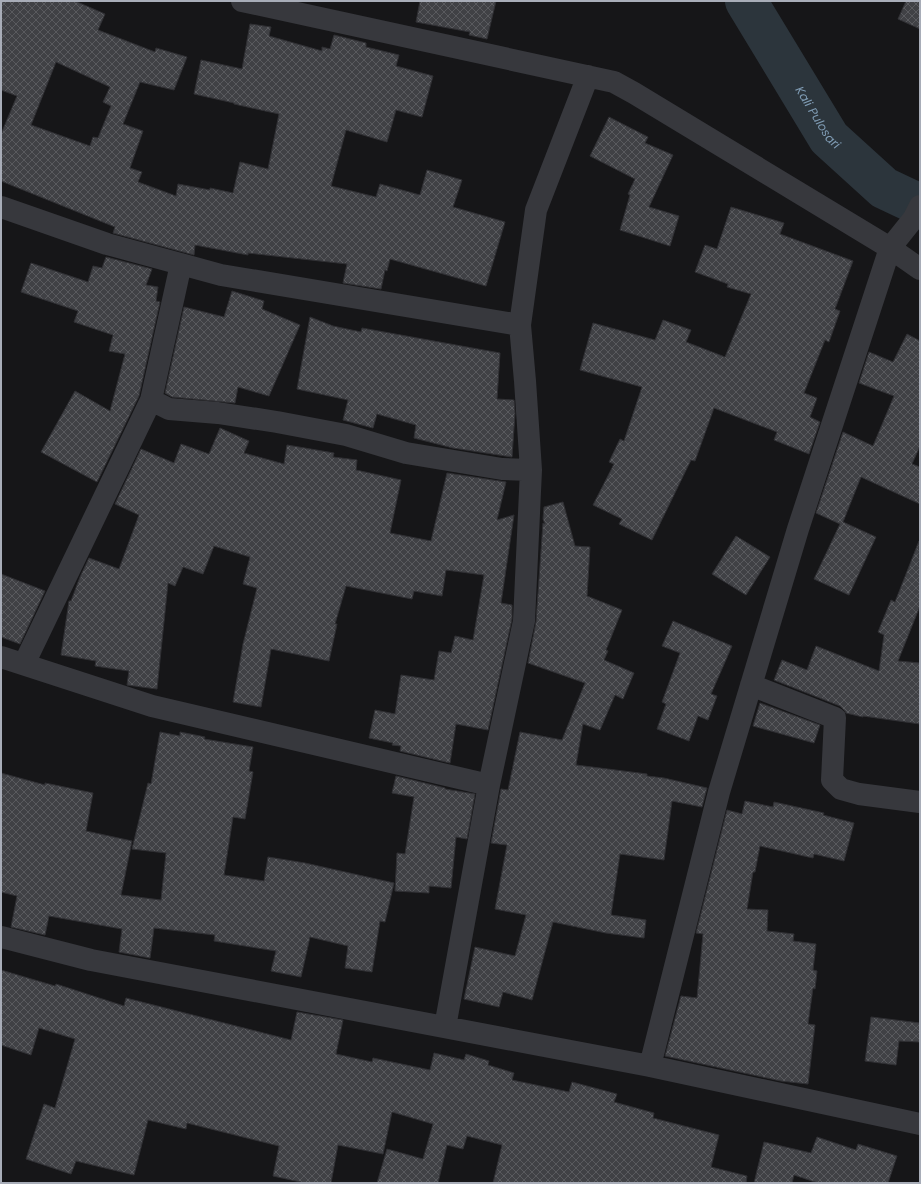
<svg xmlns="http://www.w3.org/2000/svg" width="921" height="1184" font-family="Poppins,sans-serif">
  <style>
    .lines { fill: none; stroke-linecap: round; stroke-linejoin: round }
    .river { stroke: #2c353c; stroke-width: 42 }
    .building { fill: url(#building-cross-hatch); stroke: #303034; fill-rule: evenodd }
    .minor { stroke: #37383d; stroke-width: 22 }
    .labels { text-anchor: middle; stroke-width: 3; stroke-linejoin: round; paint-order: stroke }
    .water-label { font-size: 12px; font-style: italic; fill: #7f9bb3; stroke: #111113 }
  </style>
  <defs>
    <pattern id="building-cross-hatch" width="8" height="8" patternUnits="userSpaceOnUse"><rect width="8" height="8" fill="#404145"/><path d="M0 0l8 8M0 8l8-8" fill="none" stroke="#595a5e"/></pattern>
  </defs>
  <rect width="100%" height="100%" fill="#161618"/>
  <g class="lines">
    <path class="river" id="s1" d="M746,1L829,138L884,188L920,205"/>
  </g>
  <path class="building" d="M1,1H75L105,14L98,30L155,52L156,48L187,57L174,90L140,82L123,124L143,131L130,168L142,172L138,182L176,196L178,184L210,190V188L233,193L240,162L268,169L279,114L234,104V103L194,94L201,60L242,69L250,24L271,27L269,36L322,51V47L330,49L334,35L366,43V47L399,55L396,66L433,76L422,117L396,110L387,142L346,130L331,186L376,197L380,184L420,195L427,170L462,180L453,207L505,222L486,286L390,259L387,271L385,270L381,289L343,283L347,264L248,253V255L195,245L194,255L113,233L115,227L1,181V134L17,96L1,90ZM56,62L110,87L103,102L111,106L98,138L93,137L90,146L31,125Z
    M420,1H496L487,39L469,35L470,32L416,22Z
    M906,1H920V29L898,19Z
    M609,117L648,137L645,143L673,155L649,207L679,216L670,246L620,230L630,195L628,194L635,179L590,156Z
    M731,207L784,223L780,234L853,261L835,309L840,311L829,342L825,340L804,393L817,398L810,417L820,422L809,454L774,440L777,432L714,408L695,461L691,460L652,540L619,524L622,519L593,505L614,464L609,462L620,439L624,441L642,387L580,370L593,323L655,340L663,320L691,330L686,342L725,357L751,294L727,287L728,284L695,272L705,245L717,249Z
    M106,257L152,269L146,285L158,287L156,301L160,302L139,396L97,482L41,452L75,391L110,411L125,354L109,351L113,335L74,322L78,311L21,292L31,263L88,282L93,266L102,268Z
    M232,291L264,301L262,309L300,325L269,396L238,387L235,403L172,397L165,393L184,307L224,317Z
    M310,317L333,326L361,332L362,328L500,353L497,399L514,400L515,413L512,457L453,448L414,438L416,425L377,414L373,428L343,420L348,400L297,389Z
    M907,334L920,341V446L912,464L920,467V504L861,477L843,522L876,537L849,595L814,579L840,524L816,513L843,432L873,446L894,396L859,383L869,352L893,362Z
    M220,428L249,441L244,453L284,464L287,445L334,453L333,457L357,460L356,470L401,480L390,533L431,541L447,473L506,482L497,520L514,515L501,603L512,605V619L488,730L456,724L450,763L400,751L401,746L392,745L393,743L369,738L375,710L395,714L401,675L434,680L439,651L451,653L455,636L473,640L484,575L446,570L442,596L414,591L412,599L346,586L335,624H337L329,661L271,649L261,707L233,702L243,644L257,588L243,584L250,557L214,546L203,574L183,567L175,586L168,583L157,689L127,685L129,671L95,666L96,661L61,655L69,601H71L80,577L89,558L119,569L139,515L115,504L141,449L174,463L181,444L209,454Z
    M563,502L575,546L590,547L587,596L622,610L606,650L608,651L604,660L634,673L623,699L615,695L600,730L583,724L576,765L647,774V776L664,778L707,788L702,807L672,801L664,860L620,854L611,915L646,920L644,938L606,933L553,922L532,1000L503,992L499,1007L464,999L475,947L515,956L526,915L495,909L507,845L491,843L501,789L508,790L520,732L562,740L585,683L528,663L536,622L543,523L545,524L543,519L544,507Z
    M736,536L770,557L746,595L712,574Z
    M919,541L920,606L898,661L920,663V724L863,716V717L846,713L845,711L840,706L774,680L782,660L807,670L816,646L879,671L884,635L878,632L891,600L895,602Z
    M1,574L45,591L20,644L1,637Z
    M673,621L732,646L711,694L717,696L708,720L698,716L689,741L657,729L666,704L662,702L680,653L662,646Z
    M760,703L820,725L814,743L753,726Z
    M160,732L180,736V732L205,737L204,739L253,747L249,771L253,772L245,819L233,817L224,875L264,881L268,857L305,863L394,883L385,922L380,921L372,972L345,968L348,946L310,937L301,977L271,971L276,951L214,941L215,935L154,928L150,958L119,952L122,929L49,916L45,935L11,927L17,896L1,892V773L45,785V783L93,793L86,831L132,841L121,895L161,900L166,853L132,849L148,783L151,784Z
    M396,776L445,788V789L475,794L467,839L456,837L451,888L429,886V893L395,891L397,853L405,854L414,797L392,793Z
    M745,801L773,807L774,802L824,813L823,815L854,823L844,861L814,854L813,858L760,846L755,872H753L747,909L768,910L767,931L794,934L793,941L816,944L813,970L817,971L815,989L813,988L808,1024L815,1025L808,1084L781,1081L665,1056L681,996L697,998L703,934L696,933L727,810L742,814Z
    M1,970L55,986L56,984L124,1006L126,998L291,1040L297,1012L343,1020L336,1054L372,1062L373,1058L430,1070L434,1053L464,1060L466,1054L489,1061L488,1065L514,1073L512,1080L569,1092L572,1082L617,1094L614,1102L654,1113L653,1118L719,1135L711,1167L747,1176L746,1183H493L502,1145L467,1136L463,1149L447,1145L438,1183H377L387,1149L423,1159L433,1124L392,1112L383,1154L338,1145L331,1183H305L273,1176L279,1146L187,1123L186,1129L148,1120L134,1175L76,1161L71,1174L26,1159L44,1104L55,1108L75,1039L39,1028L31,1055L1,1045Z
    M871,1017L920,1023V1042L899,1041L896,1065L865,1061Z
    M817,1137L856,1150L858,1144L897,1156L888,1183H818L794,1175L792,1183H754L764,1142L811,1153Z"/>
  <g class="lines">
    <path class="minor" d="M242,1L614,82L634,93L890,248L914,218L920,206
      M1,207L107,244L221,275L520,325L525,381L531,470
      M520,325L536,210L588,76
      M151,400L169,409L218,413L277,422L346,435L406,453L502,469L531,470L524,621L489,785
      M1,657L152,706L489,785L445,1027
      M24,664L151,400L181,264
      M751,685L835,718L832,780L841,789L859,794L920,802
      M1,937L91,960L650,1066L920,1124
      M650,1066L719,792L798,529L890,248L920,269"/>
  </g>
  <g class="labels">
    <g class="water-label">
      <text dy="4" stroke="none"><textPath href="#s1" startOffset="137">Kali Pulosari</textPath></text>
    </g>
  </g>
  <rect width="921" height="1184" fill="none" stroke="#a8adb8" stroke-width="4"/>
</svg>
